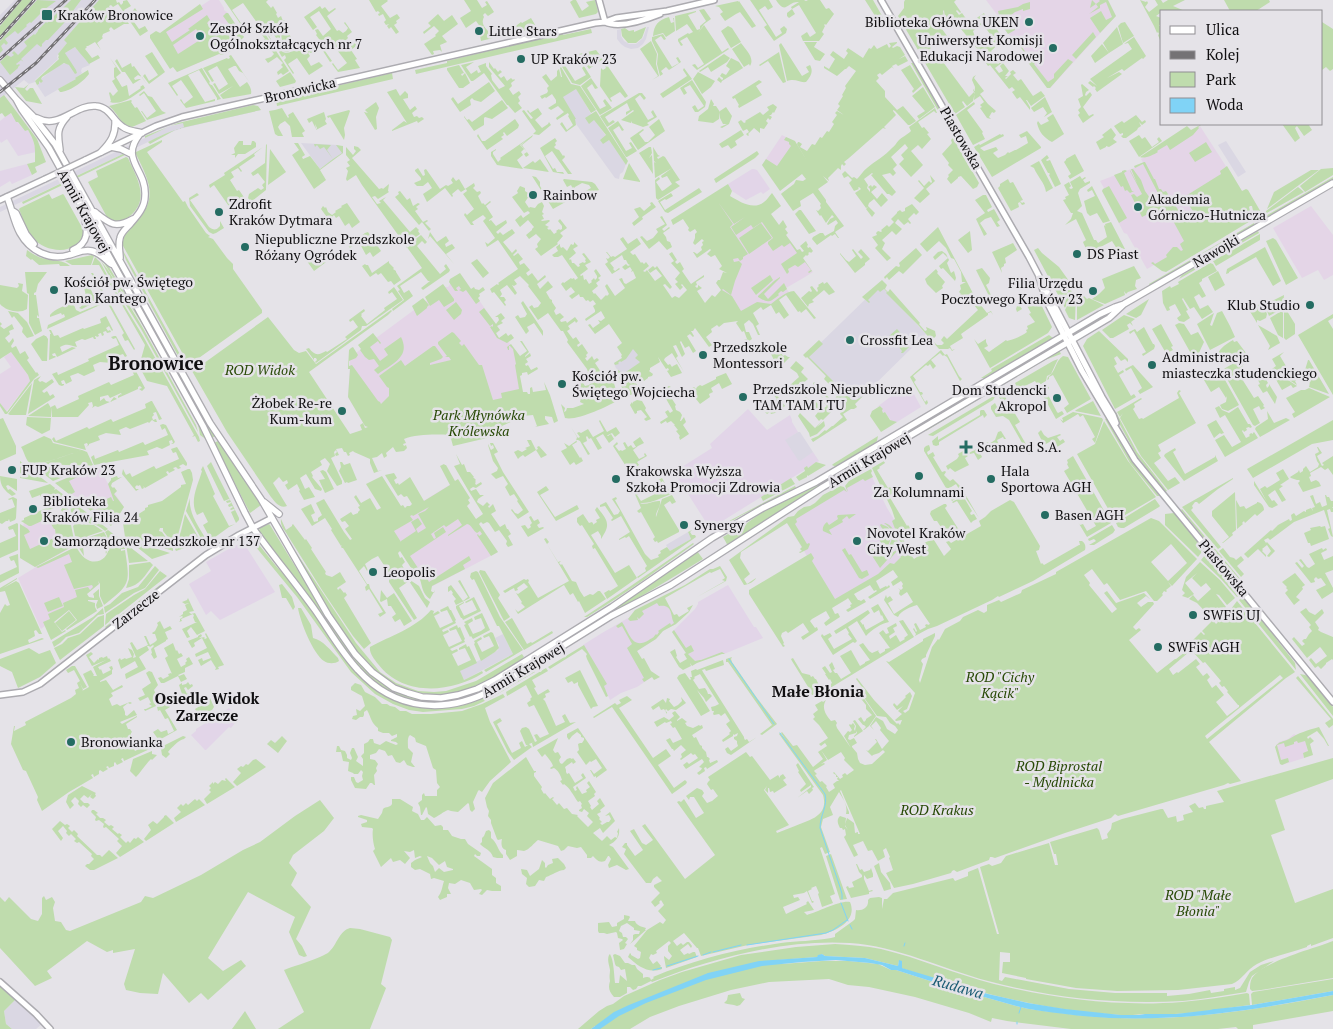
<svg xmlns="http://www.w3.org/2000/svg" width="1333" height="1029" font-family="'PT Serif',serif">
  <style>
    .commercial { fill: #e2d5e8 }
    .built { fill: #dad7e3 }
    .education { fill: #e4d5e7 }
    .green { fill: #bfdcad; fill-rule: evenodd }
    .water { fill: #80d3f6 }
    .lines { fill: none; stroke-linecap: round; stroke-linejoin: round }
    .stream { stroke: #80d3f6; stroke-width: 1 }
    .tertiary-casing { stroke: #acabb0; stroke-width: 8 }
    .secondary-casing { stroke: #acabb0; stroke-width: 8 }
    .tertiary { stroke: #fff; stroke-width: 5 }
    .secondary { stroke: #fff; stroke-width: 5.5 }
    .rail-casing { stroke: #747275; stroke-width: 3 }
    .rail { stroke: #e5e3e8; stroke-width: 1; stroke-dasharray: 4; stroke-linecap: butt }
    .tertiary-bridge-casing { stroke: #acabb0; stroke-width: 8; stroke-linecap: butt }
    .tertiary-bridge { stroke: #fff; stroke-width: 5 }
    .poi-dot { fill: #246c62; stroke: #e5e3e8; stroke-width: 2 }
    .labels { text-anchor: middle; stroke-width: 5; stroke-linejoin: round; paint-order: stroke }
    .poi-label { font-size: 14px; fill: #100f11; stroke: #e5e3e8; text-anchor: start }
    .street-label { font-size: 14px; fill: #100f11; stroke: #e5e3e8 }
    .park-label { font-size: 14px; font-style: italic; fill: #274905; stroke: #e5e3e8 }
    .neighbourhood-label { font-size: 15px; font-weight: bold; fill: #100f11; stroke: #e5e3e8 }
    .water-label { font-size: 15px; font-style: italic; fill: #1a5c74; stroke: #e5e3e8 }
    .quarter-label { font-size: 16px; font-weight: bold; fill: #100f11; stroke: #e5e3e8 }
    .district-label { font-size: 19px; font-weight: bold; fill: #100f11; stroke: #e5e3e8 }
  </style>
  <rect width="100%" height="100%" fill="#e5e3e8"/>
  <path class="commercial" d="M10,113L25,131L28,130L33,140L36,152L18,156L7,139L1,143L0,141V121Z
    M27,164L32,175L12,184L10,181L0,187V171Z
    M752,169H754L757,170L770,189L763,194L761,192L746,200L732,191L728,184Z
    M906,386L910,387L921,407L897,422H892L885,412L883,413L881,406L877,407L902,388Z
    M748,409L767,430L790,415L792,420V422L798,432L786,440L799,460L813,452L819,461L716,525L709,527L674,472L712,448L710,444Z
    M870,473L887,508L903,534L902,540L908,551L893,567L835,602L787,523Z
    M243,542L275,592L220,620L211,611L206,615L189,584L211,571L206,562L225,551Z
    M728,585L754,627H756L763,638L724,654L721,653L693,664L672,632L695,609L698,604V602Z
    M663,598L675,619L676,624L663,631L656,639L637,651L652,677L637,687L621,693L610,700L600,678L583,645L602,633Z
    M229,708L232,711L228,716L236,722L231,728L229,727L206,750H205L191,735L196,731V729L212,719L218,714L219,712L222,711L223,712Z"/>
  <path class="built" d="M15,0H107L93,11L58,54L57,57L58,59L35,80V82L29,84L24,80L0,99V15Z
    M647,27H649L646,39L643,44L638,48L631,49L625,47L621,44L617,39V30L621,29V36L624,41L629,44H636L643,38Z
    M75,47L78,51L82,54L90,65L82,68L81,71L82,73L76,78V79L45,97L37,85L39,84L38,82L42,78L59,65L66,63L69,65L67,57L65,53Z
    M576,88L594,119L626,164L623,172L620,174L619,179L615,178L558,99Z
    M258,107L261,110L183,128L165,134L0,212V207L168,127L183,123Z
    M1226,141L1246,172L1238,177L1218,145Z
    M301,143L338,145L343,153L320,169Z
    M880,285L926,334L855,404L842,393L807,356Z
    M634,347L643,362L623,375L617,371L614,363L629,354L625,348Z
    M798,432H800L813,452L800,461L798,460L785,440Z
    M688,532L691,539L670,551L666,545Z
    M503,634L513,654L464,680L459,671L495,652L498,650L499,645L495,638Z
    M15,1000L42,1024L36,1029H12L6,1024L4,1011Z"/>
  <path class="education" d="M210,0H219L224,8V10L228,13L243,36L235,42L238,46L177,72L172,65L170,66L152,39Z
    M986,0H1108L1116,16L1050,88H1048L1027,61L1028,58L1013,37H1011L1001,24L999,21L998,16Z
    M1200,126L1251,205L1191,241L1197,253L1192,256L1168,257L1147,269L1127,234L1124,233L1102,191L1104,188L1100,181L1144,164L1141,159Z
    M782,135L794,141L773,181L762,165Z
    M727,196L752,208L764,205L813,272L805,277L786,288L789,292L763,310L757,302L739,315L721,290L734,262L712,206Z
    M1311,206L1333,235V275L1324,280L1318,270L1302,278L1273,228Z
    M462,276L500,330L496,334L500,339L508,341L514,349L523,394L380,429L365,426L348,397L350,366L349,358L437,293L446,287H448L451,283Z
    M11,352L28,375L30,381L6,412L0,403V374L11,367L4,357Z
    M99,466L107,482L124,507L110,525L63,487L59,481Z
    M451,484L498,552L427,589L386,524Z
    M42,512L71,548L35,567L23,560V526L24,523Z
    M72,549L99,583L41,629L18,578L36,567Z
    M1294,734L1305,741L1308,752L1303,754L1304,758L1282,765L1276,745L1279,742L1288,739Z"/>
  <path class="green" d="M22,0H32L0,36V26Z
    M37,0L56,1L41,12V13L31,23L30,22L26,25L27,26L18,34L15,31L5,39L8,43L6,45L4,43L1,46L3,50L0,53V41Z
    M71,0H81L64,23L48,40H46L42,44V46L41,47L37,44L21,59L24,62L21,60L16,64L17,65L19,64L20,65L18,67V68L10,75L0,62L7,55L11,57L14,55L12,53L14,51L18,55L27,46L24,42L34,34L35,35L38,31V30L46,22L47,23L59,11L60,12L64,9L63,8Z
    M99,0H116L117,3L119,2L121,5L123,3V1L127,0L131,6L124,10L125,12L129,11L131,13L135,8L138,13L132,19L139,29L145,26L148,31L140,36L118,4L113,7L111,5L109,6L111,10V11L113,15L114,14L118,21L124,18L120,10L121,11L129,24H124L114,30L111,27L109,29L110,31L103,34L102,37L103,38L97,43L101,50L95,42L88,46H86L87,47L85,49L92,58L98,55L100,58L89,64C85,58 79,53 75,47L65,53L76,70L77,73L75,74L69,65L64,63L42,77L41,79L43,81L41,83L39,81V84L37,85L35,81L59,59L58,57L59,56L58,54L67,43L64,40Z
    M224,0H268L266,2L271,8L273,6L277,13L276,14L278,18L281,16L283,21L284,20L286,23L283,26L302,52H305L312,47L315,50L311,53L309,52L308,53L310,56L307,59L311,66L319,62L323,66L309,75L297,58L288,64L294,73L293,74L284,60L286,58L285,55L282,57L279,52L280,50C286,55 292,53 295,47L288,52L282,51V48L285,50L289,49L282,47L289,42L288,41L282,46L274,35L280,31V39L282,41L281,33L283,32L280,25L275,23L274,24H277L280,29L275,27L279,30L273,34L272,31L273,27L271,31L272,35L271,36L269,30L272,24C263,33 273,42 279,50L278,51L263,28L262,29L289,71L283,75L281,73L278,75L277,72L283,67L281,65L283,63L277,57L268,63L265,59L271,57L274,54L267,45L264,46L262,44L257,47L253,40L256,38L259,43L265,39L256,27L246,32ZM243,3L258,24L247,32L232,10Z
    M369,0H387L388,1L381,6L390,18L397,14L400,18L396,21L397,23L394,25L399,32L396,34L391,27L389,29L387,26L389,24L386,25L384,22L386,20L383,14L379,16L378,14L380,13L378,11L376,12Z
    M464,0H477L482,8L487,5L485,2L487,1L494,12L488,16L485,13L483,15L484,17C479,27 490,30 493,38L481,41L480,35L484,32L482,28L484,27L483,26L481,28L476,21L466,28L460,18L471,11Z
    M573,0H576L582,11L589,6L586,2L595,0L598,12L596,14L579,18L570,2Z
    M750,0H769L773,7L768,10L765,6L759,10L776,37L782,33L780,29L784,26L787,29L786,33L774,41L764,27L767,25Z
    M776,0H804L806,1L808,0H820L826,9L829,8L834,14L826,25L825,24L824,25L825,26L822,32L824,34L819,41H803L801,36L807,32L810,37L816,33L799,5L792,9L795,14L789,18L787,16V13L792,9L791,7L799,2C787,1 786,16 776,0Z
    M865,0H873L885,21L879,27L871,24L877,19Z
    M905,0H956L954,2L961,12L960,13L957,10L956,11L959,15L962,13L967,20L966,22V23L965,22L963,24L965,26L984,13L985,15L975,22L977,25L980,23L984,27L981,25L973,31L975,37L977,36L981,41L990,34L982,23L983,20L987,16L992,22L987,26L992,23L1004,39L991,51L994,56L993,57L998,64L1002,61L1003,62L995,68L999,73L1003,71L1000,66L1003,63L1009,71L1005,76H1008L1005,78L1006,79L1011,74L1010,72L1013,70L1016,73L1013,75L1018,81L1021,79L1033,96L1041,91L1045,96L1031,106L1027,100H1026L1030,107V110L1020,97L1017,99L1012,92L1015,90L1012,87L1009,89L990,65L988,66L984,60H983L981,59L983,56L952,18L946,25L944,10L943,11L945,24L937,17L945,26L942,29L950,40L945,43L937,33L930,38L931,39L928,41L927,40L931,48L921,55L898,16L904,8V2Z
    M1092,0L1096,4L1100,1L1099,0H1108L1116,16L1100,33L1090,18L1101,11L1106,20L1112,17L1106,2L1100,5V8L1089,14L1098,7L1096,4L1090,8Z
    M1140,0L1146,2L1147,1L1148,3L1145,7L1149,12L1158,5L1155,0H1161L1163,3L1168,0H1185L1173,6L1185,11H1163L1156,16L1161,18L1162,13L1161,23L1159,26H1162V45L1158,35L1159,34L1158,32L1157,33L1154,26Z
    M1224,0H1269L1270,2L1256,11H1230Z
    M738,1V2L739,1L756,26L752,28L740,12L736,14L725,21L720,14L723,12L719,7L715,6Z
    M1030,2V9L1023,11V9L1015,12L1004,21L1005,24L1010,21L1013,23L1015,30L1008,34L1001,24L998,11L1018,7L1023,4Z
    M200,4L203,9L166,32L172,42L190,30L188,29L207,15L210,20L207,23L216,36L228,29L226,26L229,24L223,16L226,13H228L244,37L238,43L240,45H241L239,47L222,55L219,54L177,72L173,67L170,69L150,38V35L156,31L160,33ZM196,29L203,38L178,54L173,45Z
    M320,6L322,9L325,7L329,12L335,8L336,9L327,16L337,31L339,30L343,33L346,31L348,28L344,23L345,22L352,32L347,36L348,38L346,40L350,46L358,40L360,43L351,50L357,59L355,60L360,68L338,72L332,64L333,63L338,70L347,63L334,46L325,51L332,61L330,62L323,51L326,48L325,47L323,50L321,48L323,44L322,43L316,35L317,34L315,30L318,29L323,36L331,29L319,11L310,17L317,27L313,30L304,17Z
    M704,9L711,19L704,24L698,33L704,25L722,52L728,48L729,49L697,70L692,65L695,64L698,68L704,64L687,37L680,41L683,45L681,46L678,41V39L688,33L689,34L693,32L687,24L676,31L675,16L696,11V12L688,15L697,30L700,29V26L706,21L699,10Z
    M438,14L444,21L452,15L458,24L442,36L447,42L440,45L442,52L440,50L433,51L434,54L432,55L424,44L436,36L435,35L439,31L434,26L424,34L423,32L431,26L428,23Z
    M669,17L671,23L674,22L673,18H674L675,31L666,37L663,33L653,36C654,25 658,20 669,17Z
    M531,18L537,28L515,33L512,29L521,22L522,23Z
    M1125,22L1134,36L1123,43L1118,26L1121,23Z
    M1322,22L1333,29V69L1330,71L1326,67L1322,70Z
    M728,26L732,28L741,42L731,48L721,31Z
    M646,27L642,38L636,43H628L622,36L621,29L625,28L629,31L634,30V32Z
    M1117,27L1123,44L1109,53L1103,43Z
    M591,29L592,33L416,74L415,70L447,63V61L562,33L563,35Z
    M1093,32L1096,37L1076,59L1072,55Z
    M663,34L666,39L664,40L661,36L655,40L672,67L679,63L676,58L678,57L681,62L669,70L666,67L661,71L663,74L660,76L657,64L658,54L652,41V37Z
    M1013,36L1018,37L1016,39L1027,54H1029L1031,59L1036,62L1034,64L1048,82L1054,78V74L1068,59L1073,62L1050,88H1047L1027,61L1028,58Z
    M1134,37L1146,56L1143,59L1142,58L1124,71L1122,69L1107,78L1119,72L1122,74L1097,92L1095,89L1096,88L1094,86L1093,87L1088,83L1090,81L1097,86L1090,79L1132,49L1128,43L1124,44Z
    M651,41L657,54L656,64L659,76L652,80L658,76L640,49Z
    M804,42H817L814,47L825,54L820,61L815,60Z
    M897,42V43L892,47L893,48L897,46L900,47L905,55L899,59L905,56L908,61L898,66L896,64L892,66L894,69L892,67L882,75L880,73L877,75L879,78L876,81L885,91V97L897,110L903,106L916,121L910,125H908L895,111L893,110V111L896,115L884,127L886,129L883,128L849,158L844,162L846,164L844,166L842,164L841,166V170L838,168L828,178L829,181L823,176L828,182L818,189L826,200V202L844,226L835,232L839,238H838L835,234L832,236L831,235L817,245L812,239L813,237L820,233H823L825,236L834,231L835,226L838,223L836,220L828,225L827,224L830,219L834,217L832,215L826,223L821,215L820,216L816,210L818,211L821,208L820,205L821,204L813,193L800,201L801,206L793,211L781,194L782,193L794,184L796,180L803,181L806,179L802,174L780,191L762,165L766,159L777,166L791,146L789,144V142L784,140L786,137L795,141L807,161L797,144L798,142H799L802,144L800,147L807,151L812,144L815,145L820,137L822,138L827,131L829,132L834,124L832,122L837,115L835,113L837,111L844,115L837,110L840,106L838,104L843,96L842,95L846,88L845,86L856,71L849,66L846,69H845L837,76L824,68V66L829,69L835,59L830,55L833,51L844,59L846,56L849,58L846,56L848,53L846,51L848,48L863,58L869,48L871,49L874,45L877,49L887,44L889,48L891,46L889,43Z
    M741,43C746,50 755,58 750,66L749,64L744,67L732,49Z
    M781,43L802,76L809,72L806,67L810,65C814,72 810,77 806,82C799,83 796,78 787,81L779,45Z
    M1102,44L1109,53L1095,63L1091,56Z
    M932,49L941,64L943,62L969,97L974,92L973,90V89L975,92L973,101L967,106L963,101L962,102L965,107L955,114L921,56Z
    M596,50L600,55L594,60L602,55L603,59L589,69L579,54Z
    M152,52L165,72L149,84L143,76L145,74L149,81L158,75L145,56Z
    M779,52L786,82L783,83L768,61L760,66L759,65Z
    M724,54L730,58L727,62L711,72L708,67L700,72L699,71Z
    M231,55L254,89L243,73L239,71L236,66H234L228,69L240,87L247,82C250,86 252,90 251,94L223,99L220,95L233,86L219,94L213,84L215,83L219,90L228,84L217,66L208,71L214,81L212,82L203,68L227,58L228,59L230,58L229,56Z
    M562,55L564,64L575,81L586,75L582,68L584,66L591,77L580,85L572,83L561,65L559,56Z
    M110,58L121,73L116,77L122,87L127,85L129,96L141,88L140,87L143,85L145,88C135,95 122,106 110,102L111,101L109,93L110,92L113,96L118,91L112,81L115,79L114,77V68L116,67Z
    M731,58L739,62L743,68L722,81L721,83L717,80L719,77L722,80L723,79V78L720,76L722,73L726,75L730,69L726,66Z
    M117,59L122,68L131,63L132,67L134,66L148,86L142,77L138,75L134,78L135,80L139,79H141L133,84L125,72H122L115,61Z
    M474,62L466,67L471,74L477,70L478,73L481,72L478,66L486,63V66L492,74L491,75L492,80L499,89L505,86L489,67V62L494,69L495,68L498,72L500,70L502,72L498,75L501,78L504,76L507,81L511,78L513,80L514,79L515,80L511,83L512,86L509,89L513,95L519,91L521,94L518,97L520,101L518,103L522,108L515,113L508,105H507L484,73L473,81H471L461,65Z
    M911,63H914L954,134L952,135Z
    M459,65L464,73L461,74L462,76L465,73L470,83L463,88H459L447,70V68Z
    M607,65L628,96L625,98L620,92L610,98L612,101L611,102L600,86L601,68L603,70L606,68L605,66Z
    M910,65L922,85L913,93L912,91L914,89L901,70Z
    M561,67L571,84L580,86L596,110L591,113L576,89L563,97L576,119H575L576,125L566,132L560,124L562,122L567,130L573,125L568,116L569,115L568,113L557,120L556,118L564,112L558,106L551,110L548,108L556,103V100L552,94L546,98L545,97L542,99L540,96L547,93L548,91L547,88L549,86L542,77L546,74L551,81L557,76V71L559,69L561,77H562L560,68Z
    M202,68L210,82L209,83L211,85H212L221,99L217,100V98L199,70L188,75L205,102L215,99V101L186,108L180,100L181,99L184,104L193,97L181,80L172,86L178,95L177,96L168,83Z
    M684,68L692,79L663,98L660,94L687,76L683,70Z
    M88,70L89,74C83,82 69,92 60,92L58,89L76,79L75,78Z
    M290,72L296,81L295,83L280,87L276,81Z
    M698,72L715,81L711,87L702,94L693,79Z
    M392,73L393,79L277,106L276,100Z
    M976,75L974,78L984,91L980,94L988,104L996,111L994,113L992,112L989,117L991,119L987,118L980,108L982,107L980,105L984,102L980,96L974,100L975,87L972,80L973,77Z
    M591,78L598,88L595,89L592,84L587,88L600,109L606,106L603,101L605,99L612,108L600,115L581,86Z
    M692,80L706,102L705,107L698,112H695L692,107L695,105L698,110L704,106L690,85L684,88L687,93L684,95L680,88Z
    M759,80L762,82L756,86L762,95L739,108L738,106L739,105L735,98L733,99L732,97Z
    M489,82L495,91L481,102L474,100L472,98L470,100L471,105L460,112L451,99L453,97L458,104Z
    M29,84L25,89L27,91L30,88H33L42,104L26,101L15,87L24,88Z
    M1082,84L1089,90L1086,92L1085,95L1086,96L1090,92L1092,95L1083,107L1089,116L1093,114L1094,115L1083,123L1078,115L1080,113L1078,110L1081,107L1078,99L1083,96L1081,85Z
    M923,87L935,107L919,119L917,116L925,111L912,96Z
    M396,89L400,96L405,91L408,94V98L403,99L410,110L415,106L417,109L412,113L414,117L417,116L419,118L422,117L424,119L418,123L417,121L392,131V130L404,121L407,123L387,92Z
    M144,91L148,96L152,97L162,111L166,113L147,120L141,111H142L147,118L156,111L144,93L140,96L139,95Z
    M639,93H642L646,98L644,100L640,95L635,99L648,120L654,117L651,112L653,110L657,117L647,123L649,125L643,127L632,123V121L631,123L621,120L634,111L633,110L626,115V112L630,110L627,103L605,117L609,123L613,120L615,122L607,127L600,116Z
    M4,95L37,139L46,162L35,167L37,172L32,175L27,164L35,162C35,147 36,144 28,130L25,131L18,122H16L11,113L5,117L2,113L0,114V98Z
    M1045,97L1052,112L1044,117L1047,113L1043,107L1034,112L1031,108Z
    M711,99L714,104L713,106H716L720,112L719,119L713,123L698,121L699,116L708,109Z
    M131,100L132,101L131,102L135,108L137,107L146,121L132,127C119,124 119,114 109,106Z
    M502,100L508,108L492,119L485,117L484,118V125L474,131L464,117V116L467,120L469,119L472,122Z
    M376,102L379,108L376,117L377,129L375,130L364,112L368,113L365,110Z
    M974,102L975,104L967,110L983,132L982,133L985,139L973,145L956,115Z
    M773,104L777,107L774,113L773,112L771,115H769L772,117L770,120L768,118L766,121L768,123L764,129L760,128V133L754,128L748,134L749,135L748,136L746,134L749,132L747,129L743,131L738,122L741,120L744,123L746,122L745,121L760,112L763,115L769,110L767,107Z
    M253,105L258,106L261,110L177,129L150,144L148,142C159,136 171,131 184,127L183,123L170,126L145,138V136L178,123Z
    M726,107L732,116L729,124L722,128L720,127L727,124H723L720,118V111Z
    M282,108L288,118L289,117L288,115L293,112L305,131L302,133L304,137H292L290,126L285,121L280,124L278,127L283,136H278L275,134L269,111L275,110L276,112L275,110Z
    M538,108L542,114L535,120L542,128L548,124L549,122L551,125L539,135L533,134L536,131L522,111L524,110L531,119L533,118L527,111L528,110L530,113Z
    M935,108L937,113H936L934,111L918,122L922,128L924,127L929,133L927,134L931,139L922,149L918,145L911,151L923,165L911,177L899,164L904,159L901,155L908,148L905,144L891,157L897,165L893,169L896,173L893,176L890,173L882,175L896,192L892,196L889,194H887L871,175L873,174L872,173L864,179L868,185L867,188L870,192V189L868,187L871,185L872,187L874,185L877,187L871,192L877,199L882,193L888,200L881,207L874,199L869,203L868,206L875,213L872,217L866,209L868,207L866,208L855,193L861,189L859,187L858,188L859,189L854,191L849,183L852,180L848,176L844,178L842,174L845,171L852,178L854,177L857,179C861,175 864,170 867,168C875,161 885,156 892,148C895,146 896,143 899,140C901,138 907,135 911,131L909,127Z
    M349,110L350,111L344,128L345,135L344,140L330,117L328,118L327,116Z
    M596,111L628,161L626,165L609,140L603,144L600,140L606,135L594,120L589,124L585,118Z
    M324,112L326,119L325,121L327,124L316,130L317,128L315,124L316,129L312,121L309,123L307,119Z
    M1053,114L1064,134L1052,142C1044,138 1039,132 1037,123L1038,121L1041,125L1049,121L1047,118Z
    M1136,115L1142,122L1145,120L1146,122L1142,125L1139,122L1141,126L1138,128L1137,130L1126,138H1123L1121,136L1123,135V133L1120,134L1114,126L1122,121L1124,123Z
    M515,119L519,125L518,128L507,136L504,132L503,133L504,135L501,137L503,139L487,150L477,136L478,134L482,141H485Z
    M659,119L665,131L638,150L630,138L643,129L644,130L639,134L645,142H648L655,135L649,127Z
    M618,121L624,130L622,131L619,126L613,130L626,151L632,148L629,143L631,142L637,151L627,157H626L608,128Z
    M1282,124H1308L1312,130L1304,136L1297,126L1295,128L1300,138L1295,142Z
    M1200,125H1201L1198,127L1199,128L1193,135L1170,150L1167,145L1157,151L1158,152C1153,155 1145,159 1140,157L1187,126L1191,130Z
    M1111,128L1116,135L1113,139L1117,142L1109,147L1106,146V147L1100,150L1096,142L1104,137L1102,135Z
    M741,130L744,135L735,141L737,145L731,149L728,145L722,148L719,144Z
    M1027,131L1041,147V148L992,177L974,147L979,144L980,145L1000,134L1001,135L1003,134L1004,136L980,148L984,151L996,147L998,150L993,153L998,158L1005,155L1008,152L1009,153L1015,150H1016L1028,143L1026,136L1021,138L1019,135Z
    M533,135L532,137L522,145L529,155L526,157L524,154L527,152L521,145L528,139L520,145L524,149L521,152L523,155L517,160L523,169L497,165L491,156V152L496,149V150L493,152V154L498,162L501,159L500,158Z
    M1139,135L1142,139L1145,137L1152,147L1159,142L1157,139L1159,137L1162,141L1139,157L1129,141Z
    M555,138L557,141L555,143L556,145L554,147L556,149L559,150L563,156L564,155L565,157L562,160L572,174H568L552,151L545,156L553,169L555,168L557,172H563L564,174L553,172L540,148Z
    M953,138L979,183L977,187L973,189L961,176L958,177V178L951,184L947,179L949,176L948,175L953,170L948,165L949,163L942,154L952,143L951,140Z
    M162,140V142L147,152L183,202L185,201L188,207L206,233L210,236L208,237L213,239L227,258L233,264V269L262,310V313L189,365L122,244L125,235L133,226L135,228L133,226C159,199 150,183 136,154V152Z
    M239,141H243V145H251L252,141H254L256,143V147L245,154H238L235,158V155H231L235,153L234,148Z
    M1206,142L1212,152L1195,162L1189,153Z
    M294,143H298L305,155L302,157L303,159L310,156L320,169L333,159L324,147L320,149L317,145L315,147L314,144L331,145L327,150L333,159L342,153L336,145L343,146V153L320,170L326,180L314,189L292,155L299,150Z
    M267,144L266,190L251,202L248,198L249,194L258,188L261,190L264,188L262,185L265,182L258,173L253,176L251,173L265,163L266,145Z
    M354,146L358,147L361,150L352,158L379,189L382,188L383,189L389,184L388,191L389,192L378,199L375,196L372,197L377,204L381,203L379,201L386,197L383,200L410,232L416,227L419,230L418,231L420,234L405,245L407,248L411,245L410,243L421,235L427,242L425,244L422,241L417,246L440,274L446,269L444,266L446,264L450,270L449,272L423,290L421,288L430,281H428L421,272L400,286L404,293L409,290L413,296L393,311L392,309L404,300L398,291L400,290L397,286L422,268L362,185L356,175L347,181L346,179L348,171L346,168L350,166L347,162L350,160L346,155V147L353,155L356,151L354,149Z
    M263,147L254,154L255,156L239,167L242,171L241,172L238,168L231,172L234,177L230,180L237,191L239,190L248,203L243,205L233,212L214,185L210,188L209,185L225,175L224,173Z
    M649,147H651L652,153L649,158L652,155L653,174L639,153Z
    M653,147L658,155L660,156L657,157L658,159L663,156L665,157L672,168L655,178L654,162L656,163L654,161Z
    M270,149L286,172L268,185Z
    M757,151L759,154L755,158L716,183L714,179Z
    M125,153L127,154L23,204L22,202Z
    M1075,154L1084,171L1070,179L1068,176L1071,174L1064,162L1066,160V159Z
    M1047,155L1049,158L1046,160L1047,161L1050,160L1061,184L1055,187L1049,175L1050,174L1049,173H1048L1041,160Z
    M126,157L128,158C136,177 151,198 130,216C124,222 116,223 108,219L88,182L98,177L96,171Z
    M540,159L549,172L523,168L533,161L535,163Z
    M1039,161L1053,188L1046,192C1045,183 1037,176 1034,168L1030,166Z
    M1144,162H1145L1154,179H1155L1159,189H1161L1163,192L1166,191L1184,219L1194,213L1184,197L1221,174L1220,171L1227,166L1242,191L1246,189L1248,190L1245,192L1248,190L1262,214V216L1255,220L1252,206H1250L1249,207L1252,220L1166,272L1162,271L1151,263L1153,262L1155,264L1167,257L1166,255L1173,247H1177L1181,251L1183,250L1180,244L1184,241L1171,217H1169L1164,209L1156,213L1154,211L1142,217L1131,195L1134,194L1137,197L1142,194L1130,171V170L1137,183L1131,169H1133L1141,180L1145,191L1150,198L1148,199L1150,201H1152L1154,202L1160,197L1143,164L1135,168L1134,166Z
    M629,163L640,181V182L623,179Z
    M418,168L423,176L425,175L424,170L426,169L440,189L446,185L448,186L453,183L451,180L453,177L456,181L459,179L465,189L474,183L475,186L473,188L477,192L480,191L481,193L478,196L482,204L483,203L485,205L490,201L491,202L486,206L493,217L489,220V221L491,220L496,226L506,220L507,223L496,232L498,234L500,232L503,235L512,229L515,233L503,242L512,253L516,249L517,251L513,255L514,256L518,253L523,259L519,262L520,265L524,263L530,270L526,273L528,276L532,273L538,281L545,275L546,277L537,284L540,289L548,281L553,287L546,292L550,299L552,300V302L556,308L554,311L556,315L560,313L564,317L560,320L561,322L566,321L567,323L575,317L578,321L576,323L575,321L568,326L570,329L567,331L573,339L576,337L580,343L577,345L578,347L582,344L588,353L586,355L587,357L585,358L587,361L592,356L594,360L597,358L599,360L595,363L601,372L600,373L602,377L605,375L607,376L611,373L618,397L617,401C606,407 577,421 565,418L561,404L565,408L564,412L566,411L567,408H573L584,404L580,402L581,398L576,389L580,393L581,392L577,384L582,381L585,386L589,385L592,382L587,373L588,372L587,369L567,342L568,340L563,331H561L548,313L538,320L529,307L532,305L534,308L538,307L541,303L528,286L529,285L520,276L514,280L517,284L514,286L512,285L517,293L515,295L507,285L500,290L502,294L500,297H504L506,300L504,302L506,305L505,306L494,292L492,293L490,289L497,284L498,285L499,284L498,283L518,269L498,240L487,247L485,242L488,244L495,238L483,221L486,218L483,215L472,222L474,225H471L464,215L465,213L467,215L474,209L463,194L467,191L466,189L461,192L458,189L452,194L453,196L452,197L445,188L427,202L423,194L432,188L428,182L423,186H417L414,183L421,180V178L415,171V170Z
    M672,168L680,180L675,182L680,186L658,200L656,198L655,180L659,177L660,179L656,182L662,191L664,190L672,184L667,176L662,178L661,176Z
    M1333,168V175L1305,192L1300,186L1321,169Z
    M1125,170L1127,171L1124,173L1132,191H1134L1130,193L1127,190L1125,191L1123,186L1121,187L1114,175L1122,172V171Z
    M1311,170H1319L1267,209L1274,192Z
    M930,175L935,181L926,189L930,194L920,203L914,198L924,188L918,181L919,180L924,186L929,181L931,183L932,182Z
    M532,176L536,177L540,182V186L545,194L548,193L549,194L553,191L558,198L564,195L567,198L575,194L576,196L553,209Z
    M1080,176L1082,179L1085,177L1086,178L1083,180L1085,183L1090,181V183L1080,189L1078,193L1082,206L1077,211L1082,213L1094,240H1096L1098,243L1107,237L1104,226L1105,225L1106,227L1105,224L1111,222L1125,249H1124L1122,248L1117,249L1112,241L1093,251C1087,252 1085,247 1083,242L1086,240L1076,219L1065,225L1071,219L1073,213H1071L1063,200L1066,199L1065,197L1069,195L1064,185L1069,182L1071,186L1069,188L1071,189L1073,188L1070,182Z
    M1333,177V179L1258,223L1257,221Z
    M564,179L592,182L595,184L599,190L594,193L586,192L582,193L591,188L589,185L582,183L575,187V193L571,185L567,187L563,180Z
    M1008,179L1010,183L1013,182L1023,200L1020,201L1022,203L1024,202L1025,204L1022,205L1020,202L1018,203L1019,207L1011,211L998,188L1000,186V184Z
    M728,184L732,191L730,196C739,201 753,211 764,202C767,200 769,196 772,193L781,206L771,214L779,225L783,220L787,227L785,229L788,233L786,235L797,250L800,249L802,252L804,251L800,246L806,241L808,245L807,246L808,248L810,247L813,251L811,253L810,252L808,253L809,254L807,256L806,255L803,258L812,271L809,273L808,272L811,270L805,262L798,267L795,265L788,269L789,272L787,274L781,264L797,253L790,243L784,247L782,245L773,251L768,244V242L773,238L762,222L753,228L751,225L736,235L731,227L745,217L734,224L718,202L733,224L730,227L748,254L743,257V259L740,261L738,258L733,259L734,262L739,261L742,264L735,281L731,295L723,289L722,290L732,296L741,311L757,302L771,304C779,298 785,292 794,291L816,318L814,319L806,309L801,313L800,311L798,312L786,295L779,300L789,315L784,319L779,312L776,314L771,305L763,310L761,307L753,313L759,324L756,326L760,335H758L753,324L749,320L744,324L746,332H749L752,339L749,341L750,346L755,345L756,346L744,349L743,345L745,344L744,340L747,339L744,331L742,332L736,323L738,321L724,323L719,327L717,325L711,329L712,332L706,337L712,345L709,347L695,328L693,331H691L694,336L693,337L690,334L687,336L696,351L693,353L689,346L685,348L681,341L680,342L685,354L682,357L676,345L673,346L678,356L676,358L684,372L672,353L665,358L664,360L668,365L670,364L672,367L673,366L677,364L682,373L671,377L667,371L669,370L668,368L666,369L658,357L660,362L650,368V370L649,371L653,374L652,376L648,377V378L644,381L640,376L635,382L638,386L633,389L635,393L630,395L625,394L621,386L617,369L623,374L639,363L640,362L635,358L638,355L633,349L626,359L621,362L620,361L618,363L619,364L615,365L614,363L622,358L621,356L622,355L617,347L622,343L609,324L595,334L588,325L590,324L593,328L600,323L598,320L601,321L605,318L601,311L586,321L585,319L595,312V310L593,306L596,304L593,300L590,302L588,300L586,301L583,297H580L579,294L572,299L569,296L575,292L571,287L566,291L561,284L563,282L564,283L571,278L572,279L574,278L575,280L578,278L562,255L558,257H554L552,255L558,251L556,247L560,244V246L561,248L563,247L567,251L571,244L573,245L574,244V242L578,246L573,249L576,253L569,259L570,260L571,259L572,263H574L578,267L580,266L579,264L583,262L584,263L586,262L585,260L586,259L582,254L584,253L591,262L585,265L588,269L580,275L581,276L583,275L584,280L586,279L589,284L592,282L591,281L594,278L595,280L597,278V276L594,271L596,269L601,276L598,278L600,280L596,283L598,286L592,291L594,294L595,293L601,300L606,295L607,296L609,294L605,286L607,284L615,296L625,288L619,279L622,278L624,283L626,284L636,278L633,271L631,272L632,270L630,267L625,270L622,267L626,264L628,266L630,265L628,264L626,260H624L622,255L610,263L614,268L613,269L615,271L619,268L620,269L612,274L605,264L608,262L606,258L608,259L610,257L606,252H607L611,257L613,256L615,257L627,249L620,239L623,237L628,244L637,238L641,244L630,252L633,255L635,254L641,263L642,262L644,264L646,262L649,266L643,271L645,272L647,270L655,281L662,276L656,269L650,273L648,270L653,266L655,268L657,266L672,287L670,289L665,284L663,285L672,298L675,296L679,298L687,290L682,284L681,285L683,287L680,290L675,284L678,282L675,279L680,273L671,263L674,261L669,254L672,252L677,260L675,262L677,264L680,262L684,269L682,271L691,284L704,275V277L696,282L697,285L695,286L697,288L698,287V285L702,288L697,291L705,303L712,295L715,297L721,290L716,283L718,280H720L723,272L727,273L719,269L722,266L715,255L711,257L707,254L711,250L710,249L697,258L693,252H694L697,254L702,250L701,247L703,245L702,242L704,241L702,239L695,245L693,243L695,238V234L697,232L695,229L690,232L688,230L689,228L683,219L673,225L671,220Z
    M520,186L525,188V191L528,193L527,197L529,196L525,202L529,208L530,207L535,208L538,204L542,202L544,206L542,212L544,214L542,215L544,219L541,220L542,221L549,220L550,221L545,225L549,227L547,228L549,230L550,229L554,234L557,232L556,231L559,229L560,230L562,229V226L558,221L560,219L567,228L560,233L563,236L557,243L558,244L541,256L535,249L538,247L537,244L541,239L536,234L529,239L526,235L532,230V229L534,227L528,220L520,227L515,220L521,215L523,218L530,213L528,211L524,213L512,197L518,193L517,191Z
    M1092,186L1110,221L1103,223L1097,213L1090,216L1087,213L1084,201L1095,196L1092,190L1088,192L1087,190Z
    M1109,186L1127,218L1119,223L1102,191L1103,189Z
    M1298,187L1304,192L1265,214L1266,211Z
    M699,188L702,192L668,213L665,212L658,201L671,193L673,196L666,200L665,199L660,202L665,210Z
    M400,191L407,200L410,198L413,206L418,203L420,204L416,207L418,209L415,211L423,222L427,220L428,221L425,223L431,229L429,231L422,222L419,225L395,197L399,194L398,192Z
    M197,193L199,195L190,200L209,227C213,230 216,231 220,226V221L224,228L216,233L213,234L209,232L190,206L189,198Z
    M49,194L52,199L63,194L64,195L84,231C80,256 46,254 33,238C26,230 23,219 19,209L20,208Z
    M983,195H986L992,207L987,210L988,212L994,209L1000,220L997,222L1000,226L997,227L991,217L985,219L980,223L987,234L984,236L976,219L985,213L975,200Z
    M652,202L656,207L642,217L643,219L634,226L632,223L639,217L634,209L640,207L644,211L651,205L650,203Z
    M347,203L360,222L352,228L349,223L345,226L339,216L336,218L334,215L329,220L321,209L323,206L325,208L326,207L328,212L332,215L336,212L335,211L342,207L341,206Z
    M912,204L919,212L916,215L914,213L908,219L911,223L910,224L908,222L904,225L898,219L895,223L902,229L896,235L892,231L882,240L885,243L882,249L891,258L887,261L875,248L878,245L872,237L877,235L876,233L878,231L881,232L882,231L881,230L887,225L889,227L894,222L891,219L897,213V212L900,210L902,212L905,211V208Z
    M799,210H801L816,231L809,234L795,214Z
    M662,216L667,225L662,229L664,231L669,227L670,228L663,233L666,237L667,241L670,242L672,247L667,250L659,241L649,249L640,237L642,236L647,241L653,238L658,232L656,229L665,224L660,217Z
    M761,223L772,238L749,254L739,238Z
    M1254,223L1255,225L1150,286L1149,284Z
    M938,227L976,299L987,313L991,311L993,315L991,312L988,313V315L961,334L963,338L950,346L952,350L955,349L952,351L950,348L948,349L945,343L948,349H939L919,326L886,293L887,292L884,289L880,292L878,290L868,300L870,302L869,303L862,297L882,280L887,285L885,289L888,292L890,289L920,323L919,324L925,331L927,330L926,327L935,331L936,336L932,340L937,345H942L944,343L941,340L944,336L947,339L978,310L967,296L963,299L960,295L961,294L959,292L961,289L960,285L966,282H962L961,272L954,259L951,258L946,248L939,241L927,252L920,244Z
    M970,231L972,250L968,253L958,240Z
    M1258,231L1259,233L1179,279L1182,275Z
    M368,232L381,251L373,257L370,252L366,255L360,244L357,246L355,244L350,248L341,237L344,235L347,236L349,241L352,243L365,233Z
    M430,232L437,242L446,236L449,241L445,244L446,247L452,244L455,248L446,254L454,264L430,236L428,239Z
    M1260,234V240L1216,266L1213,261Z
    M1273,238L1276,240L1298,278L1286,285L1266,241Z
    M106,241L215,436L212,438L104,242Z
    M1013,243L1017,250L1005,258L1006,263L1004,264V266L1001,268L1002,273L992,252Z
    M121,247L187,367L183,365L126,260Z
    M1265,247L1281,281L1273,286L1256,257L1229,272V273L1226,274L1227,269Z
    M916,248L922,255L903,274L899,271L889,280L887,277L885,279L884,277L896,266L899,267L900,266L899,263Z
    M1038,248L1042,253L1059,267L1069,281L1070,288L1072,292L1065,308L1034,250Z
    M853,249L861,259L863,257L858,252L861,249L870,259L865,263V265L855,273L840,254V253L846,260L849,262L856,256L852,250Z
    M27,250C33,254 39,258 46,259C56,262 62,259 70,266H60L59,264L39,265L32,259L31,260L26,256Z
    M942,251L946,254L949,260L947,263L951,273L954,271L956,278L955,281L943,268L941,269L939,266L948,258L943,253L935,260L933,257L938,252Z
    M311,252L312,253L307,257L313,264L329,253L333,257L314,271L304,257Z
    M92,255L94,256L91,265H72L65,261Z
    M95,257L100,262L121,300L143,336L199,437L200,441L198,442L195,436L192,437L194,435L167,386L147,381L139,366L145,345L99,265H92Z
    M101,258L109,267L143,323L207,440L200,435L198,424L145,329Z
    M477,259L489,273L483,278L471,263Z
    M101,261L108,270L143,328L196,425L198,432L141,329L116,289Z
    M389,261V263L394,268L393,269L396,271V272L401,280L394,285L391,281L388,282L381,273L378,275L376,273L370,277L362,266L365,264L366,265H368L372,273Z
    M1210,263L1213,264L1217,271L1202,279V281L1199,283L1206,296L1202,298L1199,294L1194,297L1200,309L1208,305L1213,312L1202,319L1194,307L1190,309L1183,298L1182,299L1188,310L1186,311L1190,318L1184,322L1179,321L1177,318L1181,315L1175,304L1169,307L1170,310L1167,311L1163,303L1162,291L1170,286L1171,288L1179,284L1178,282Z
    M1134,266L1141,278L1136,280L1135,286L1137,289L1128,292L1126,294L1124,291L1125,295L1105,304L1092,299L1099,294L1105,288L1102,279Z
    M982,268L990,278L989,283L986,285L992,297L990,298L976,270Z
    M936,269L938,272L937,273L945,282L942,286L943,288L936,293L927,284L925,279Z
    M1218,271L1225,285L1215,291L1208,277Z
    M25,272H47L38,284L36,292L34,293V295H36L39,317L37,315V318H39L42,331L35,335L29,323V294L27,293Z
    M91,273H93L135,349L134,350L128,340L125,341L122,335L124,333Z
    M460,273L471,289L474,287L475,289L479,290L483,287L485,290L479,294L480,296L478,298L480,301L476,304L466,290L463,292L459,290L461,289L459,286L456,288L458,291H455L449,282L450,279Z
    M770,275L773,280L756,295L751,288Z
    M84,277L97,301L82,309L79,308C86,304 88,292 82,286Z
    M780,277V278L764,294L768,299L784,283L787,289L783,292L781,291L778,294L779,295C769,303 768,303 758,297V296L774,281Z
    M823,282L824,284L827,282L835,292L829,295L824,290L812,300L814,302L809,304L808,307L801,298L809,291L811,292L812,291L810,287L812,286L817,292L818,291L817,288L819,286L818,285Z
    M18,283L23,284L22,291L28,295L27,309C20,314 6,311 0,304V285L17,288L19,286Z
    M443,284L454,299V301L444,307L439,300L430,306L425,297Z
    M394,287L403,300L366,326H362L361,330L316,363L315,362L317,360L316,358H314V360L306,349L309,348C314,355 318,356 326,351L327,352L347,339L345,337L358,327L353,320L350,322L349,320L364,309L365,311L361,314L362,315L361,316L367,324L385,310L384,308L397,299L392,292L389,294L388,292Z
    M1074,292L1076,293L1075,320L1069,318L1065,310Z
    M1077,293L1082,294L1087,299L1089,298L1104,305L1077,320Z
    M1284,295L1283,308L1269,316L1267,311L1272,301Z
    M1037,296L1052,327L1048,333L990,368L974,339L978,344L986,339V342L988,346L984,348L989,352L1006,340L1007,341C1013,340 1022,336 1027,332L1026,330L1028,329L1027,326L1035,322L1029,314L1031,313L1026,304L1020,306L1022,309L1017,312L1016,309L1017,306Z
    M423,298L429,305L427,307V308L417,316L412,306Z
    M1149,299L1141,315L1136,318L1126,314Z
    M72,300L76,310L80,312L95,306L99,303L100,305L47,329L48,325L65,317L64,314L62,315L61,313L50,317V315C55,308 66,307 72,300Z
    M523,301L543,331V336L534,323L527,327L529,331L526,334L515,317L518,315L520,318L525,317L527,314L521,303Z
    M456,302L462,310L461,314L454,320L446,310Z
    M1259,304L1263,305L1267,314L1266,318L1260,321L1257,320V323L1249,310L1251,311L1253,308Z
    M484,308L496,324L499,320L498,317H495L501,313L505,318L501,321L503,323L497,326L500,330L496,333L499,338L506,333L508,336L511,334L514,338L507,343L497,338L490,327L492,326L493,327V324L490,326L479,312Z
    M391,310L392,311L388,315L309,372L350,434L362,430L360,425L363,423L365,428L368,427L365,426L348,397L350,369H348L349,350L351,348L353,347L358,355L356,358L349,361V366L352,365L378,401L380,402L381,404L389,396V388L387,387L379,376L401,360L405,366L433,346H435L443,357L441,359L430,363V365L451,360L449,357H445L447,356L438,344V342L452,332L454,333L461,341L459,343L462,346L464,344L479,365H482L493,400L502,398L501,393L519,389L515,365L516,364L513,349L510,346H509V350H508L507,347L511,344L520,356L527,351L520,341H522L529,352L525,356V357L530,353L531,356L526,359L528,362L525,364L526,366L528,365L531,370L537,367L538,369L528,375L527,372L522,373V375L520,376L523,392H527L528,394H530V388L532,387L533,392L546,390L544,382L550,395L558,421L554,423L552,417L545,416V419L549,424L535,427L537,426L533,415L523,416L502,426L504,434L453,446L450,435C437,434 416,434 404,439L406,443L403,444L404,446L406,445L407,448L404,451L396,452L393,447L386,453L387,456L384,458L382,453L377,457L372,458L378,471L382,470L374,473L370,463V459L354,452L353,451L349,453L350,455L348,456L346,452H344L342,448L336,449L339,455L336,456L335,454L337,452L336,450L334,452L335,456L331,458L342,481V484L337,486L327,471L330,464L325,458L320,461L322,465L311,472L313,476L312,477L322,489L321,491L315,489L306,474L300,478L305,489L309,487L315,497L304,500L299,491L300,490L297,484L288,490L285,485L288,483L287,480L283,482L279,477L273,483L287,506C280,509 275,502 271,497L227,432L192,371L198,367L200,368V366L268,317L294,350L299,353L306,351L316,364Z
    M1283,310V338L1278,335L1270,318Z
    M8,311L18,313L27,322L34,336L27,338L22,332L23,328L14,316L12,318Z
    M1222,311L1230,326L1235,337L1210,350L1197,324L1214,313L1210,325L1212,326L1217,313Z
    M1287,311L1295,324V334L1286,340L1284,338V312Z
    M1333,314V318L1328,321L1333,329V395L1298,335Z
    M1124,315L1135,319L1131,322L1133,326L1130,323L1127,325L1129,329L1113,338H1110L1102,330Z
    M106,316L113,330L112,331L109,326L106,328L108,331L110,330L111,332L107,333L106,331L103,332L104,335L102,336L101,333L98,334L99,336L97,337L96,336H95L96,339H94L93,337L85,340L82,339L75,342L77,347C69,345 67,343 60,347L62,352L72,347L76,348L57,357L55,353L52,354L53,356H55L56,357L49,360L50,334H51L49,330H51L54,336L58,335L60,338L83,328L84,329L101,323L100,319Z
    M0,322L2,324L0,326L4,329L12,324L14,329L9,331L10,334L5,338L9,343L13,338L14,341L11,346L12,348L16,346L20,354L25,351L29,358L27,360L36,373L37,372L39,375L34,379L7,414H5L0,406V403L7,412L30,381L28,375L11,352L0,359Z
    M1179,323L1184,324L1191,335L1198,332L1204,342L1197,357L1194,359L1175,325Z
    M1161,324L1173,346L1171,347L1173,350L1169,352V354L1167,355L1152,329Z
    M1258,325L1277,336L1280,343L1268,350L1270,346Z
    M1144,327L1153,344H1154L1155,346L1154,349L1143,356L1142,354L1146,352L1134,331L1130,334L1129,332L1135,329L1137,332Z
    M897,329L906,339L909,337L911,339L906,343L909,347L903,353H901L902,351L899,347L901,344L893,335L889,338L888,337Z
    M1099,331L1128,359V362L1125,359L1121,361L1117,356L1114,358L1117,364L1114,366L1118,373L1123,370L1124,372L1119,375L1131,396L1134,394L1136,397L1115,409L1083,346L1087,339Z
    M373,333L381,343L380,344L378,341L370,347L380,361L388,355L384,349L401,337C411,357 392,364 378,374L374,370L379,366L374,359L369,360L365,357L360,350L361,349L358,345Z
    M44,335L45,336H46L48,339L47,361H42L31,344L36,339Z
    M1049,335L1053,338L986,378H981L992,371L991,369Z
    M114,336H116L127,356L125,357L123,354L120,355L121,359L119,360L117,356L114,358L115,361H117L112,363L100,362L93,365L95,371L84,376L78,373L70,376L72,381L66,384L64,380L61,381L62,384H64V385L62,386L59,385L52,374L57,372L58,375L89,361L88,359L119,345L116,338L113,339L111,337Z
    M819,340L823,344L809,357L852,400H856L863,396L855,404L857,407L854,409H851L843,414L847,420L813,442L811,439L818,436L825,430L826,431L832,426H833L843,417L840,414L841,412L813,384L814,382L832,401L839,394L824,379L826,376L807,357L806,358L803,355Z
    M1233,340L1234,342L1237,341L1246,353L1229,363L1218,364L1215,359C1220,348 1223,346 1233,340Z
    M777,346L783,356L785,355L788,357H790L783,364L779,363L776,364L769,350H766Z
    M941,350L945,355L947,354L959,376L962,379L960,381L947,357L944,355L943,356L940,353L931,360L936,366L933,369L930,364L928,366L926,365L913,376L916,380L914,382L920,392H922L923,394L921,395L925,402L927,400L928,403L926,405L910,377Z
    M1059,350L1061,354L1045,360L926,431L927,429Z
    M1284,352L1280,356L1292,376L1296,374L1299,378L1295,381L1297,385L1272,369L1276,366L1272,359Z
    M1063,356L1068,357L1091,399L1067,413L1064,408L1069,404L1053,375L1049,377V379L1047,380L1048,377C1056,372 1055,361 1063,356Z
    M1058,359L1051,374L1047,376L1046,381L1041,384H1037L1035,381L1025,386L1027,390L1024,391L1020,386L1017,387L1015,383L1053,361Z
    M1239,360L1247,363L1242,365L1243,366L1237,371L1254,398L1258,396L1264,405L1263,406L1265,408L1261,410L1259,406L1253,409L1260,423L1255,426L1253,425L1222,370Z
    M1308,360H1309L1329,394L1309,387C1311,381 1308,376 1302,377V374L1305,370Z
    M796,361L804,368L801,372L808,379L802,384L801,383L794,387L795,388L793,390L792,388L789,389L788,387L799,377L797,373L790,368Z
    M128,362H131L145,388L142,391L139,389L142,388L140,386L138,387V389L118,398V396L121,394L122,395L121,393L110,398L108,395L100,397V401L104,398L106,401L110,402L114,397L117,399L98,407L95,406L92,408L93,406L92,402L88,403L89,405L78,417H52L51,407L55,405L57,409L79,399L78,396L109,382L111,385L134,375L131,368L128,369L125,363Z
    M1022,363L1010,373L840,474L839,472Z
    M1133,365L1153,387L1140,394L1138,391L1142,388L1131,368L1126,371L1125,369Z
    M1273,370L1297,386L1293,388L1291,385L1282,390L1271,371Z
    M1220,371L1239,405L1228,411L1222,409L1220,405L1226,402L1227,396L1226,398L1219,387L1211,392L1204,380Z
    M726,373L732,384L722,389L719,383L711,388L713,392L709,394L710,397L700,404L692,394L694,393L691,389L694,387L696,389L697,387L700,385L702,386L716,379V377Z
    M1264,375L1263,380L1264,376L1268,383L1266,385L1267,388L1269,386V384L1277,397L1275,404L1267,391L1263,393L1258,385L1260,384L1258,380L1262,378Z
    M41,376L38,380L40,382L42,381L46,383L52,379L54,382L42,391L44,393L47,391L50,396L53,394L55,397L28,414L34,380Z
    M32,383L26,415H10L8,414Z
    M1014,384L1015,387L1004,395L1020,422L1015,425L1031,453L1029,455L1009,420L1003,416L996,417L991,409V406L995,403L999,411L1005,408L999,397H998L1000,393Z
    M1047,385L1049,388L1046,391L1057,412L1058,413L1062,411L1064,414L1056,419L1041,392L1042,388Z
    M669,386L671,387L666,389L669,395L671,394L672,396L676,393L678,395L672,399L676,405L675,406L676,410L680,412L682,415L680,421H681L684,417L686,422L683,425L689,434L680,440L679,437L680,436L676,431L678,430L674,425H675L671,421L667,423L666,421L661,424L660,422L668,417L665,412L668,410L670,413L673,411L661,390Z
    M772,388L785,406L775,413L771,414L770,412L767,414L765,412L772,407L771,398L775,401L777,399L771,392Z
    M1309,388L1330,397L1294,418L1292,414L1295,412L1286,398L1301,390H1305Z
    M1179,390L1181,391L1179,393L1196,423L1158,445L1161,451L1158,453L1161,458L1154,463L1168,481L1175,477L1180,483L1168,490L1141,456L1120,418L1123,413L1120,417L1117,412L1141,398L1142,399L1134,404L1135,407L1133,409L1139,419L1142,418L1143,419L1179,398L1177,393Z
    M821,396L832,407L833,410L823,420L821,419L819,421L815,416L819,411L805,398L806,397L810,401L812,398L820,406L818,409L820,406L823,409L827,406L824,403L825,402L822,399L818,402L822,398Z
    M992,397H995L993,400L933,436L928,435Z
    M637,400L642,401L646,408L645,410L651,419L646,421L644,419L647,417L641,410L637,411V413L635,414L630,405L632,402L633,404V402Z
    M151,401H152L162,419L159,420L156,412L153,413L154,415L152,417L153,420L156,419L157,422H155L152,420L149,423L148,422L130,429L126,427L119,430L121,435L106,433L98,436L100,440L89,444V445L86,447L88,445L87,443L84,444L86,450L54,442L52,439L54,437L56,441L87,427L89,429L111,419L113,422L146,408L145,404Z
    M1093,401L1101,416L1075,411L1076,410Z
    M48,403L51,408V417L28,416Z
    M880,406L883,409L882,410L883,413L885,412L890,420L897,422L881,432L870,416L872,411Z
    M1219,406L1222,410L1229,413L1238,407L1248,424H1250L1252,427L1250,428L1249,427L1246,428L1247,430L1244,432L1243,430L1242,431L1246,438L1250,436L1249,435L1251,433L1253,434V433L1254,432L1258,438L1225,457L1215,440L1224,435L1232,447L1241,442L1225,415L1220,418L1215,408Z
    M981,410H984L987,415L984,418L983,415L939,442V445L936,446L933,445L932,441L938,436V440L980,415V411Z
    M1267,411L1274,423L1286,418L1290,420L1260,437L1255,429L1256,427L1268,419Z
    M1073,412L1102,418L1103,420L1095,443L1092,439L1095,437L1083,415L1080,417L1078,414L1063,423L1060,419L1063,421V420L1062,418Z
    M1116,412L1137,452L1167,491L1165,492L1137,456L1114,414Z
    M800,413L815,428L822,421L817,427L824,421L825,426L817,434L810,437L809,433L798,416Z
    M27,417L51,418L50,430L42,434L26,425Z
    M3,418L16,446V454L0,461V419Z
    M1107,418L1132,461L1160,496H1157L1130,463L1105,419Z
    M600,420L607,432L616,427L620,433L615,437L612,433L608,435H607L608,436L611,434L614,439L609,443L603,434L596,438L602,448L598,450L591,438L589,439L587,436L586,437L587,441L583,443L590,454L588,455L580,441L578,440H576L577,442L572,445L580,458L581,457L583,461L576,465L574,462L570,465L561,451L567,448L564,443L569,446L576,441L577,437L571,427L578,438L580,437L577,433L579,432L581,433L588,429L593,437L604,431L599,421Z
    M1216,420L1224,433L1221,434L1220,433L1214,438L1207,425Z
    M1333,420V440L1312,444L1253,478L1247,469Z
    M1104,421L1128,461L1156,497L1115,521L1077,454L1095,444Z
    M163,424L166,425L175,442L173,444H171L173,443L172,440L169,441L170,445L162,449L157,447L147,451L149,455L94,465L91,457L94,455L95,459L118,450L119,452L143,442L145,445L168,435L165,428L162,430L160,425Z
    M1041,430L1044,435L1048,438L1060,434L1061,435L1057,437L1060,441L1063,439L1065,442L1057,447L1053,440L1044,445L1038,433Z
    M1001,431L1006,439H1004L1003,437L997,440L998,443L985,451L984,453L983,452L980,453L982,457L978,460L974,453L970,454L969,453L988,442L989,444L995,440L998,432Z
    M44,436L51,439L53,443L82,450C73,453 39,466 31,464C26,462 24,451 21,447Z
    M878,436L877,441L873,445L836,467L832,465L833,464Z
    M640,437L644,443L638,446L633,450L639,459L645,456L644,454L645,453L647,456L637,462L639,465L636,467L633,466L632,467V470L629,471L613,446L617,442L618,444L615,446L619,451L621,450L622,451L626,449L623,443L625,442L628,447L631,445L633,448L636,447L633,442Z
    M527,440H531L536,450L538,449L537,447L539,446L547,455L541,458L536,450L525,457L523,455L520,457L518,459L514,452L518,450L522,452L527,449L525,448L530,446Z
    M218,441L261,505L250,513L214,443Z
    M490,443H493L498,452L494,454L503,472L529,512L518,519L511,510L512,509L515,513L518,514L523,510L517,501L518,500L514,494L510,496L505,487L508,484L503,476L496,479L491,474L497,471L498,468L493,461L488,445V444L491,450L494,448L493,445L491,446Z
    M926,446L929,445L930,448V450L927,452L928,455L933,452L935,456L933,457L942,472L945,471L946,472L944,475L950,481L953,479L961,487L979,518L963,494L952,501L948,495L959,489L956,484L948,489L946,488L924,451V448Z
    M177,447L187,463V465L186,466L183,464L179,466L181,468L178,469L176,467L173,468L175,470L169,473L168,471L166,472L168,475L145,488L143,486L144,488L142,489L140,485L138,486L137,485L135,487L136,489H139L136,491L122,474L123,469L126,475L130,473L132,477L154,466L156,469L179,459L176,452L173,453L171,449Z
    M1317,447H1318L1322,453L1317,456L1322,466L1324,465L1322,463L1333,456V475L1328,468L1325,470L1321,467L1310,473L1311,476L1309,477L1311,482L1316,480L1319,482L1321,486L1303,492L1298,483L1300,481L1299,480H1297L1291,478L1290,477L1298,472L1299,470L1300,473L1303,471V469L1306,466L1310,472L1318,467L1319,464L1317,461L1315,454L1319,452Z
    M1175,448L1176,450L1173,452L1185,474L1215,457V455L1218,461L1184,481L1164,456L1165,454Z
    M82,450L87,452L93,465L91,466L41,464Z
    M963,451L965,455H967L968,456L965,458L969,465L955,472L950,468L948,470L946,466L957,459L959,456L958,454Z
    M456,454L462,465L464,464L467,472H470L474,477L473,478H474L476,480L475,481L476,482L475,483L476,485L481,482L482,484L476,488L473,487L470,489L471,491L476,489L480,495H484L478,499L477,502L483,506L487,502L490,505L488,506L489,508L493,504L496,511L491,514L500,527L505,524L507,529H508L511,534L508,536L513,545L508,547L506,544L507,541L499,530L495,532L489,523L487,522L483,524L481,522L479,524L498,552L491,556L477,535L478,534L479,536L482,534L480,531L477,533C473,531 472,525 467,524L448,536V535L462,525L458,519L446,527L444,525L431,534L434,539L436,538L434,533L443,527L446,532L410,556L422,574L424,573L429,582L469,556L471,560L463,565L465,569L432,586L431,591L434,593L435,590L430,599C420,592 423,582 417,573L415,574L400,551L398,553L400,558L402,557L405,562L402,565L410,580L419,586L425,598L430,602L427,608L409,581L399,588L417,618L414,620L389,582V579L386,576L389,573L378,556L372,559L365,564L372,579L364,566L359,571L367,584H369L370,588L386,613L380,617L378,614L383,612L369,589L366,591L365,587L367,585L343,548H342L341,547L342,545L341,546L331,530L332,529L325,518L312,526L301,509L311,504L315,513L311,515L314,522L318,521V518L322,515L316,503L324,499L344,532L350,540L352,539L345,529L349,526L345,521L342,522L340,519L351,512L353,515L358,513V512L360,510L358,507L360,506L354,497L356,495L361,503L370,498L377,510L381,508L366,484L382,476L401,506L403,505L405,508L407,506H410L412,504L407,496L404,497L401,494L398,496L385,475L394,473L397,478L394,480L396,484L398,483L399,485L410,477L424,501L450,485L440,466L444,464L445,465H446L455,481L458,479L470,498L468,500L470,503L467,506L476,519L483,514L468,490L454,466L460,464ZM429,507L425,511L418,514L426,528L418,533L416,529L422,524L418,518L411,522L416,531L401,541V542L394,531L413,520L410,516L412,515L413,516Z
    M1073,456L1111,523L1087,537L1078,522L1080,525L1083,524L1087,531L1096,526L1064,471L1069,468L1067,464L1068,463L1067,460Z
    M20,461L48,483L20,478Z
    M884,461L885,463L879,467L880,468L877,470L888,488L891,487L895,491L889,496L907,526L908,525L911,529L905,533L906,535L902,537L908,549L906,548L902,553L901,552V544L892,521L895,519L892,510L872,468Z
    M211,462C220,481 230,499 239,518V520L236,523L231,512L235,510L234,509L231,510L230,509L233,507L232,506L229,507L228,505L231,503V502L227,503L226,501L230,500L229,499L224,501L207,466Z
    M340,462H342L344,465L350,463L357,480L348,483L347,482L345,483L339,471L341,467Z
    M816,462L826,465L808,476L807,475V477L799,481L796,477L805,471L804,468L807,466L808,468Z
    M32,465L89,467L53,481Z
    M203,466L215,494L213,496L229,526L235,524L229,527L211,540L203,525L208,522L203,512L197,515C189,501 198,485 202,471L201,470Z
    M188,469H190L192,473L193,480L175,546L163,531V528H160L159,531L162,532L173,548V551L131,537H125L123,523L125,511L130,522L133,520V519L138,517L137,515L145,510V508L148,507V505L162,501L181,487V485L186,484L181,472Z
    M871,469L872,471L871,473L873,477L865,481L863,479L847,488L848,492L845,486L849,481Z
    M1283,469L1289,479L1280,485L1283,486L1279,489L1286,500L1282,502L1275,490L1268,495L1272,501L1274,500L1278,505L1272,508L1269,507L1254,485V481L1267,502L1260,489L1265,486L1267,488L1280,480L1276,473Z
    M323,470L326,472L334,489L325,493L319,480L325,479L320,471Z
    M81,472L82,475L69,481L75,492L70,495L55,483Z
    M835,474L836,476L728,546L723,537L747,523L764,511L806,491Z
    M0,476L17,479V491L8,485L6,486L8,490L10,489L16,494L12,496C5,491 0,486 0,476Z
    M117,476L118,478L122,477L112,483L111,486L113,488L114,487L117,491L114,494L124,507L121,512L111,526L87,508L91,506L95,510L102,506L100,502L111,497L113,501H114L108,484L111,480V478Z
    M662,478L671,494C661,498 650,504 640,503C646,506 653,500 660,501C661,507 655,512 656,517L662,499L672,495L676,502L672,504L670,501L664,505L679,530V532L658,543L657,541L655,542L653,539L655,537L641,512L639,513L637,511L641,508L634,492L638,490L640,493L637,495L641,501L667,488L663,481L660,483L658,480Z
    M791,478L795,484L763,501L761,497Z
    M1233,478V479L1218,489L1199,504L1197,502H1195L1192,506L1193,508L1191,510L1221,547L1218,549L1182,507Z
    M50,484L55,488L54,490L56,489L68,498L69,507C61,497 55,502 46,507L40,495L32,498L29,491Z
    M546,486L549,490L540,495L555,517L577,505L579,509L556,521L537,492Z
    M795,486L796,488L788,493L742,515L718,529L716,528Z
    M840,486L844,487L847,492L844,490L796,519L797,522L795,524L807,544L809,543L810,544L808,549L800,553L799,552L802,551L800,549L802,547L787,523L741,552L740,558L750,574L744,579L747,584L756,578C755,581 748,585 744,585L729,560L788,517L794,516L798,511L804,507L810,506L815,503L823,495Z
    M1235,492L1236,530L1232,533L1233,535L1223,543H1222L1229,537L1212,516V511Z
    M1313,495L1316,504L1320,502L1322,507L1327,505L1325,495H1326L1327,497H1329L1331,501H1333V507H1332L1333,508V512H1331L1330,509L1327,510L1333,537L1331,536L1328,529L1330,528L1324,510L1294,522L1270,540L1268,538L1264,540L1266,543L1267,542L1275,551L1269,557L1267,556L1271,551L1267,545L1262,549L1263,550L1262,551L1266,555V557L1258,549L1248,558L1244,554L1271,530L1272,531L1278,525L1289,519L1290,521L1292,520L1291,515L1294,513L1296,516L1304,511L1306,512V510L1311,508L1313,511L1312,508L1315,507L1310,496Z
    M963,496L972,511L970,513L971,515L974,514L977,519L973,521L971,523L957,501L953,503L952,502Z
    M13,497L17,499L16,518L15,520L10,522L9,519L8,521H6L2,524L0,523V513L15,507L12,499L9,500L8,499Z
    M616,497L617,499L615,500L645,554L651,560L659,557L658,555L661,553L660,551L667,547L670,551L691,539L688,532L692,530L690,532L692,535H695L696,537L638,578L637,577L646,571L645,568L647,566L629,536L626,538L625,537L619,540V539L630,532L621,516L612,521L611,520L613,518L605,506L600,507V505L606,502L614,515L618,514L620,511L612,499Z
    M190,498C188,514 201,530 209,544H205L203,542L186,511Z
    M69,499L108,529L105,531C95,522 85,522 73,523Z
    M1155,499L1160,506L1159,507L1124,528H1121L1118,527L1116,523Z
    M1010,500L1014,502L1040,546L1039,550L1036,551L1041,564L1042,563L1044,565L1079,545H1080L1079,541H1082C1085,543 1086,546 1085,550L1033,581L999,597L998,596L992,600L937,626L928,629L915,636L916,634L913,629L914,628L916,632L917,631L914,624L916,623L920,630L926,627L925,625L927,624L928,625L930,624L917,605C911,607 901,610 898,617L894,615L884,600L886,595L887,598L890,596L893,600L888,603L894,614L913,602L907,592L901,596L899,594L900,590L898,588L901,590L903,588L902,586L903,584L901,581L893,586L891,582L898,577L893,570L876,581L880,589L886,586L887,587L889,585L890,587L870,599L868,597L877,591L876,590L874,591L870,585L854,594L858,600H859L861,601L864,599L866,602L848,612L846,610L851,607L850,605L852,604L848,598L847,599L832,608L835,614L838,613L840,617L826,626L824,623L830,618L826,611L812,619L810,621L815,628L817,627L818,630L803,640L801,637L809,632L803,623L788,633L786,631L782,633L781,636L784,643L783,644L785,646L783,647L749,594V590L811,553L814,558L812,561L835,599L878,574L890,563L894,564L901,557L899,554V553L902,556L908,551L914,559L920,555L918,550C920,544 929,540 934,540L944,556L951,549L946,542L949,541L951,543L958,539V535L960,538L981,526L979,521L985,517L991,511Z
    M1236,500L1240,507L1244,506L1246,509L1257,503V502C1261,502 1264,506 1264,510L1257,516L1255,514L1245,523L1244,521L1242,523L1243,524L1237,529Z
    M55,504L56,507L48,511L50,516L57,513L58,515L63,513L61,510L65,504C69,509 71,516 71,522L56,521L55,522L57,523L56,522L71,525L75,545L35,567L20,558V524L28,529L30,532L24,535L30,549L56,537L55,529H54L48,519H46L45,517L43,518L44,520L31,526H29L21,521L24,520V518Z
    M944,504H946L947,506L945,508L959,530L953,534L951,531L946,534L947,537L945,538L943,536L946,535L937,521H934L930,514L931,511Z
    M597,507C608,521 611,524 601,539V536L598,531L591,535L615,573L629,565L637,578L607,599L604,593L609,590L610,591L618,586L595,548L593,549L592,546L594,544L582,525L580,526L577,522V518L583,514L589,523L592,522L594,525V524L597,522L596,520L600,518L595,510Z
    M1182,509L1241,580L1239,581L1181,510Z
    M1174,513L1204,549L1198,557L1165,525V514Z
    M185,514L201,542L176,551L175,549L181,531Z
    M856,514L849,519L847,516L842,520L843,522L829,530L832,535L823,531C822,528 824,524 827,522L829,525L838,519L837,516L838,515Z
    M531,516L534,521L538,519L540,523L537,525L539,528L543,527L544,528L528,537L521,526L525,525L528,529L531,527L530,525L532,523L529,517Z
    M1151,518L1159,521L1197,559L1172,586L1168,582L1171,586L1166,590L1167,591L1166,592L1164,591L1162,594L1163,595L1157,601H1154L1146,591L1120,600L1107,583L1104,585L1092,569L1084,575L1090,583L1089,585L1112,613L1117,609L1104,593L1107,591L1116,603L1144,593L1151,600L1146,596L1137,603L1141,607L1148,602H1153L1154,604L1133,627L1136,630L1139,628L1141,630L1129,640L1157,673L1175,659H1176L1185,652L1184,650L1186,648L1189,652L1169,669L1173,675L1177,672L1178,673L1196,659L1200,664L1196,667L1203,676L1207,673L1210,677L1207,680L1212,688L1216,685L1224,695L1216,702L1227,716L1239,707V705H1238L1227,692L1228,691L1224,686L1222,687L1219,683L1221,681L1205,662L1203,663L1192,651L1190,643L1201,632L1204,635L1205,634L1202,631L1213,620L1216,624L1218,622L1215,618L1224,610L1228,614L1232,611L1231,609L1237,601L1295,672L1286,678L1209,742L1241,781L1230,784L1228,783L1224,785L1118,816L1115,814L1111,818L1065,833L995,858L992,857H990L989,860L957,872L954,870L952,871L951,873L913,884L894,888L886,873L893,870L889,858L890,857L886,848L883,850L885,857L878,861L872,850L868,851L863,841L853,845L858,855L854,857L844,837L846,835L845,829L843,830L842,828H840C838,824 836,820 840,816L846,818L845,826L848,830L845,825L847,818L854,823L855,833L858,832V834H860L841,790L840,791L849,812V814H846C848,805 843,799 839,792L830,807L833,815L823,819L821,827L830,852L825,854L822,847L820,848L835,894L830,896L833,903L822,907L818,894L819,893L816,886L811,888L812,889L808,891L812,901H813L814,902L812,903L807,891L804,893L793,895L794,898L798,897L800,900L783,907L786,914L807,904L806,903L808,901L814,910L804,912L807,915C818,912 840,900 850,902C858,921 836,931 821,935L748,945L701,956L698,948H697L684,933L673,941L677,946L681,943L683,945L687,942H689L692,946L691,948L688,944L680,950L684,955L688,953L689,954L693,952H695L697,957L666,968L664,957V956L669,960L672,956L668,951V946L671,943L669,941L656,951L657,953L653,955L651,954L649,958L653,964L657,961L661,966L660,967H662V969C648,974 638,966 628,957L630,953L631,954V955L638,959L640,958L641,952L637,950V948L634,946L647,930L660,922L663,924L666,920L658,911L664,905L661,900L659,902L660,903L655,907L651,902L660,893L654,887V885L662,881L657,876L653,879L651,883H646L624,854L626,849L622,847L625,843H627V845L635,856L643,850L630,831L634,829L642,843L646,845L653,840L642,826L645,824L685,879L715,855L677,802L679,801L681,802L684,799L696,818L704,813L694,797H690L689,800L686,796L697,788L702,790L704,793L702,796L707,803L712,801L718,796L713,789L711,790L707,784L708,782L710,780L708,777L746,752L750,757L752,756L770,780L778,775L780,778V776L783,774L786,778L783,780L787,785L774,793L773,791L770,792L769,788H768V793L765,790L767,786L764,790L789,825L776,831L777,833C783,831 789,828 795,826C810,820 829,816 823,795L779,734L780,733L787,742L781,733L782,732L793,746L797,745L813,767L823,759L818,752L821,750L827,760L821,764L824,763L825,764L815,770L814,771L817,774L815,775L820,782L822,781L827,786L826,787L829,792L835,788L833,784L837,781H839L837,779L838,777H836V775L833,773L834,772L840,779L843,777L842,775L845,773L847,775L854,770L844,760L845,758L841,752L828,760L821,750L827,746L825,743L821,746L819,744L828,738L819,725L813,719L815,717L813,714L818,710L815,705L822,701L823,702L826,700C821,708 826,715 831,721L835,720L837,723L836,725L837,728L851,748L844,736L848,731L850,732L852,730L849,725L850,724L851,725L853,723L855,726L854,729L855,731L856,726L853,721L855,720L863,731L854,737V736L857,733L856,731V733L849,735L848,739L850,740L854,738L857,743L852,746V747L857,753L858,759L860,763L865,765L872,764L885,752L883,750L879,753L873,755L872,756L866,750L868,751L877,742L875,739H876L882,749L889,741L880,730L881,728L876,721L871,726L874,730L870,726L876,717L883,721L887,729L895,734L898,730L895,726L890,723L886,717L877,716L858,689L862,687L856,679L857,678L874,700L897,724L898,723L900,725L902,720L896,721L895,720L902,714L898,711L903,706L897,710L893,705L894,703L897,706L906,697L905,696L910,692L912,696L907,709L903,711L905,713L909,710L915,693L886,661L889,662L923,641V639L935,633V636L926,655V657L922,659L921,661L923,664L919,680L920,683L932,647L938,639L939,640L945,629L960,621L963,617L978,610L984,613L987,611V605L999,600L1001,602L1021,593L1022,590L1056,574V572ZM1171,544L1187,563L1168,581L1151,562ZM1280,675L1283,678L1207,739L1205,736Z
    M281,519L286,530L292,526V525L293,524L305,540L306,539L312,548L311,549L326,572L325,573L326,575L332,577L340,572L346,582L337,588L338,590L340,588L344,593L345,592L347,595L344,598L371,643L364,649L353,636L322,590L288,536C285,530 280,527 281,519Z
    M17,523L18,524V550L0,558V543L16,536L13,529L9,530L8,527Z
    M884,523C894,524 896,537 899,545V548L897,549L895,545L891,547L893,552L899,549L890,559C885,550 891,544 893,535L889,527Z
    M75,524L94,525L103,531L88,536L84,539L75,536L73,526Z
    M269,524L270,525C284,548 298,571 312,593C340,637 368,695 427,700C439,701 452,700 464,697C479,692 491,683 504,676C521,666 537,656 553,646L555,648C527,665 500,687 469,697C430,711 389,698 361,669C344,650 331,627 316,607C298,581 278,556 259,531L260,528Z
    M881,524L888,527L892,535L886,552L879,539L886,535L880,525Z
    M1112,525L1115,530L1113,533L1094,545H1089L1096,541L1094,539L1089,541L1088,539Z
    M1320,526L1321,527L1325,526L1329,539L1311,546L1310,543H1308L1304,533L1311,530L1310,528Z
    M108,530L123,541L122,544L123,545L125,543V549H121V551L125,550C130,583 131,584 104,605L100,596V584L98,581L99,584L87,594L89,597L94,598V596L93,594L99,589V596L103,606L97,609L96,605L98,600H88V601L95,603V607L97,611L67,630L66,629L77,620L69,610L54,622L62,632L65,630L66,631L51,640L43,622L50,619L48,614L64,607L63,603L77,597L75,590L88,587L90,590L93,587L92,585L74,589L64,565L72,562L69,554L38,568L36,567L75,547V549L76,546C89,576 120,558 105,532Z
    M104,532C108,539 110,546 106,554L104,545L101,543L98,544L97,541L93,540L90,542L89,545L83,547L84,556L77,545L84,540L86,541L85,539L89,537Z
    M286,537L356,643L380,672L396,683L418,691L434,692L446,691L476,681L522,654L524,657C510,670 492,679 475,686C438,702 402,695 372,668C361,659 354,647 346,636C324,604 305,571 286,537Z
    M546,538L549,542L547,544L558,562L561,561L559,563L561,565L562,564L572,581L576,582L580,591L584,597L590,594L593,595L598,591H600L606,599L585,613L579,601L578,602L573,593L570,595L564,585L518,614L515,609L518,612L525,607L521,603L522,602L516,593L518,594L528,587L524,583L517,588L518,590L515,591L514,588L512,589L505,593L503,591L505,590L524,579L526,580L528,579L529,581L528,582L538,598L569,581L544,539Z
    M128,540H129L170,553L152,559Z
    M250,540L256,541L276,566L292,583L371,686C403,710 445,715 481,699C500,690 516,678 535,669V672L489,699L474,706L462,709L423,712L409,710L393,704L375,694L351,672L297,597Z
    M693,543L694,544C659,569 624,595 587,617H584L625,590Z
    M126,544L148,561L129,563Z
    M880,544L882,548L881,549L888,559L880,568L869,551Z
    M845,548L849,555L851,554L862,572L867,570L869,575L862,579L859,578L842,550Z
    M1223,548L1230,557L1234,558L1236,560L1241,556L1244,560L1237,566L1244,574L1241,577L1219,551Z
    M1322,548L1323,550L1326,548L1327,550L1321,553L1324,560L1333,556V570L1325,573L1333,588V592L1322,599L1316,590L1326,585L1321,578L1318,579L1316,577L1314,579L1315,582L1311,583L1295,563L1297,562L1302,568L1304,566L1299,560L1301,559L1307,567L1309,568L1315,564L1309,554Z
    M697,551L703,559C655,589 606,616 559,646L557,644Z
    M18,554L19,573L0,583V575L17,567L14,560L11,561L9,557Z
    M1208,554L1241,594L1237,597L1221,579L1201,560L1205,555Z
    M150,562L153,565C145,575 140,586 126,588L129,579V565Z
    M1200,562L1220,580L1235,598L1227,605L1219,595L1216,594L1226,607L1212,619L1197,603L1189,599L1193,595L1198,601L1211,589L1206,583L1201,587L1192,578L1197,573L1185,583L1194,594L1188,598L1182,596L1185,593L1182,590L1186,577Z
    M155,566L159,570L145,588L134,593L105,613L104,607L110,604L122,593L138,587Z
    M720,566L727,577L726,581L697,597L695,596L697,597L725,581L722,580L725,578L720,569L711,573L710,572L665,598L674,615L677,614L679,617L689,611L687,608L693,605L689,599L693,605L689,612L676,624L663,631L656,639L637,651L642,659L644,658L651,671L660,677L654,680L652,677L644,682L642,679L644,678L627,648L632,644L622,626L618,628L616,626L622,622C630,634 632,650 649,640C655,636 651,640 656,634L657,635L659,632L658,631L670,623L671,625L674,623C670,615 673,604 659,606L657,603L642,611L644,614L639,619L637,617L638,620L630,621L628,619L635,610L685,585L710,569H713Z
    M480,570L485,571L500,595L498,598L510,617L504,621L479,572Z
    M160,571L167,576L105,625L106,614L134,595L145,589Z
    M476,571L478,572L500,617L523,650L486,672L484,670L513,654L499,626H497L474,579L472,580L470,577L471,573Z
    M1295,573L1305,585L1302,587L1303,589L1296,597L1300,600L1294,605L1285,593L1288,590L1286,588L1287,587L1282,582Z
    M17,578V579L3,588L16,581L19,583L42,634H39L36,630L34,631L35,636L28,640L29,643L42,638L44,639L0,654V613L5,604L7,606L10,605L5,591L0,592V588Z
    M460,580L470,598L456,605L454,601L456,599L452,594L453,593L451,590L448,592V587L451,585L463,601L468,597L458,581Z
    M282,584L292,597L295,607L293,610L286,598H282L279,585Z
    M160,585L161,587L107,629L105,627Z
    M381,590L387,598L394,593L412,621L404,626L400,619L395,622L392,617L396,614L391,606H388L387,599L381,602L380,601Z
    M59,597L63,606L48,612L44,603Z
    M474,597L481,611L463,620L462,618H461L456,608V606L464,602V603L459,606L464,616L477,610L472,600L466,603L465,602Z
    M1243,597L1272,632L1277,640L1295,663L1296,670L1239,600Z
    M188,598L194,611L189,612L191,614L195,613L205,631L197,635L191,627L187,631L190,637L187,638L182,629L197,622H195L193,617L194,616L193,614L181,619L182,621L179,622L180,621V619L183,617L182,616L179,617L183,614V612L187,610L185,605L189,603L185,604L182,602L187,600Z
    M878,604L889,622C882,623 871,630 866,636L857,621L848,627L857,641L855,643L853,642L833,655L821,636L822,634L824,636L830,633L832,636L828,639L834,649L852,639L848,634L849,633L846,628L836,634L834,631L868,610L870,613L860,621L863,625L864,624V626L866,630L884,620L882,615L881,616L879,610L874,613L871,608Z
    M448,606L450,610H451L456,620L455,621L456,623L442,630L443,632L448,630L449,632L443,635L449,647L462,641L456,629L450,631L449,629L457,625L458,628L460,627L465,639L464,640L465,642L450,649L452,651L457,649L458,651L452,654L458,666L471,660L465,648L459,650V648L466,644L467,647L469,646L477,663L460,671L464,680L482,671L483,673C451,693 403,697 378,664C374,659 369,653 370,647C390,636 416,628 431,610L434,611L433,614L438,611L440,613L434,616L440,628L453,622L447,610L441,612L440,610Z
    M103,608L104,614L98,615L79,633L66,637L60,643L54,647L52,642L93,617Z
    M298,608H301L311,625L313,638C323,640 331,651 338,658L339,661C335,664 328,664 324,661C313,654 300,621 298,608Z
    M1306,608L1309,612L1315,615L1322,609L1324,613L1315,622L1319,628L1318,630L1321,632L1333,637V660L1332,659L1326,663V664L1321,669L1318,666L1315,668L1309,660L1311,658L1316,664L1327,656L1321,648L1320,647L1307,658L1292,639L1294,637L1302,646L1305,644L1302,641L1304,639H1306L1309,634L1312,631L1309,627L1311,625L1300,612Z
    M695,609L674,630L686,648L691,645L694,651L688,654L695,661L700,660H701L722,652L725,654H722L697,663L692,666L690,663L691,666L683,670L679,667L670,652L675,649L677,656L676,657L680,663L687,659L684,654L686,653L672,632Z
    M69,611L76,620L62,631L55,623Z
    M482,613L490,630L473,639L471,636L470,637L464,625L466,624L464,622L472,618L473,621L468,624L473,634L481,631L485,628L481,618L475,620L474,617Z
    M104,615V626L60,660L54,648L62,644L68,638L80,634L98,617Z
    M512,618L527,644L531,642L532,643L552,631L553,633L524,650L505,622Z
    M903,620L914,637L817,696L812,695L810,692V690L792,661L791,659L793,658L802,673L810,675L811,677L813,676L815,679H816L819,685L818,686L822,691L832,683L830,679L829,680L825,674H826L822,668L825,666L830,673L832,672L829,665L832,662L835,669L833,670L835,673H837L841,679L851,673L840,656L851,650L860,666L865,663V662L870,660L859,645L863,643L869,651L872,653L879,650L878,651L880,654L885,651V649L890,648L879,633L883,630L886,634L889,633L887,628L896,623L897,626L893,628L895,632L889,636L890,639L896,635L900,642L905,639L904,638L908,635L899,621Z
    M160,621L164,629L170,626L172,629L165,632L168,639L166,640V641L154,648L157,657L154,659L151,654L152,653L151,649L154,646L153,645L150,647L149,646H147L149,650L139,657L146,669L126,679L125,674L138,667L135,661L121,669L118,660L120,658L121,660L125,658L126,659L132,657L128,648L132,650L134,654L133,658L136,657L130,643L132,642L137,650L148,645L144,636H146L150,645L155,642L157,640L155,634H153L152,633L155,631L158,625L157,623Z
    M491,632L493,633L499,648L495,652L481,661L474,644L475,643L474,641L481,637L482,639L477,642L482,652L494,646L489,636L484,638L483,636Z
    M206,633L224,665L218,667L219,669L215,670L216,668L211,660L201,666L198,660L202,658L203,661L211,658L208,652L196,657L195,654L207,648L202,638L194,643L195,646L192,648L188,641L198,637V636L201,634L202,636L199,638L205,637L204,638L205,639L207,638L205,634Z
    M173,643L176,651L177,650L179,654L181,653L183,656L177,659L181,667L186,664L185,663L187,661L186,659L189,657L193,664L185,668V672L178,675L179,676L184,674L187,679L181,682L178,676L164,683H161L158,678L161,677L163,679L169,676L168,674L171,673L172,674L165,658L168,656L164,648Z
    M584,645L607,684L604,686L608,696L606,697L587,659L586,656L587,654L582,649L550,669L548,667Z
    M29,648L39,654L50,650L56,663L40,677L18,688L12,672L0,666V659Z
    M91,652L93,654L89,657L94,663L98,659L99,660V658L102,657L103,658L107,656L108,659L109,658L111,661L98,667L100,670L101,669L103,674L111,670L109,667L112,666L113,669L112,670V674L100,681V682L106,680L113,690L122,685L123,687L111,693L113,696L109,699L112,706L117,704L120,706L130,702L132,703L130,704L128,703L123,707L125,712V715L127,716L134,710L137,715L120,722L122,724L137,716V717L126,724L128,729H130L132,732L131,733V737L129,739L135,751L151,743L149,739L154,747L124,761L123,758L121,759L123,762L117,765L115,762L114,763V766L109,768L108,766L106,767L108,769L103,772L100,770L99,771V774L94,777L93,774L91,775L93,778L69,792L42,811L37,800L38,797L26,771L23,770L11,744L14,726H15L14,731L26,725L25,722L71,698L76,694L75,690L79,688L77,683L80,681L74,670L68,673L66,670L72,666H75L87,687L83,689L80,683L83,690L82,691L89,687L83,674L91,670L94,675L93,676H97L93,667L106,660L92,666L86,655Z
    M732,657L731,659L732,662L757,698L777,724L762,735L760,734L772,725L728,662H726V659Z
    M723,660L724,665L706,671L705,669L702,670L703,672L744,737V738L745,740L747,739L749,742L757,737L731,755L727,753L725,749L728,747L731,751L738,746L737,743V741L734,739V737L737,736L738,733L734,735L733,734V736L723,742L722,740L730,734L729,733L731,731L726,724L730,721L725,713L721,716L719,714L714,715L713,714L714,711H712L711,707L715,706L719,704L700,674L694,677L695,678L693,680L699,689L705,688L707,691L708,694H710L712,696L706,702L704,698L697,690L710,711L701,716L677,678L679,675L685,673L690,680L691,679L690,677H692L691,671L696,669L697,670Z
    M546,668L548,671L532,680L536,687L534,688L538,695L548,689L550,692L545,694L546,697L543,699L545,701L556,726L565,722L562,716L565,714L570,723L576,722L533,747L532,743L534,742L529,744L532,747L514,760L508,752L493,722L500,718L502,721L497,724L512,753L521,748L519,743L522,741L525,747L528,745H526L520,731L522,728L526,727L529,729L535,742L537,741L534,735L537,734L540,738L549,734L534,705L529,707L527,703L531,700L530,699L532,697L526,685L507,696L506,692Z
    M580,670L598,706L593,707L591,709L578,685V682L574,684L572,681L568,683L565,678Z
    M149,671L152,672L158,685L154,690L159,701L155,704L156,706L145,711L144,709H146L152,706L149,704L151,703L148,697L140,701L138,698L145,695L142,689L151,683L146,673Z
    M1300,674L1305,675L1309,677L1333,707V716Z
    M1298,676L1333,719V725L1329,728L1325,723L1331,719L1296,678Z
    M188,682L190,685L192,684L193,686L188,690L186,687L184,688L187,694L189,693L190,695L194,693L196,698L199,697L202,702L210,698L214,707L212,710L200,717L195,709L200,706L198,702L193,705L188,696L177,701L174,696L182,694L179,685L182,683V685L186,684Z
    M355,683L361,685L365,692L375,697L382,704H387L390,706L395,707L400,711H406L412,714H431L462,711L482,704L503,694L505,697L485,708L490,722L511,762L490,781L482,792L479,790L478,791L473,802L475,809L472,812L470,810L469,804L468,803L458,812L451,811L448,810C443,812 440,815 434,818L428,814L427,808L426,807L422,815H421L420,807L418,803L422,800V795L424,793L425,796H437V790L440,787L437,783L436,770L433,768L426,746L416,742L415,738L410,735C407,737 408,744 408,748L413,753L411,762L415,767H413L407,765L404,760L400,763L396,762L392,755L388,756L385,751L379,749L376,753L370,755V759L375,760L378,764L376,768L377,771L374,775L375,785H374L372,783H370L366,789L355,788L351,780V777H354L356,782L358,783L363,780L362,776L363,772L361,770L358,774H354L353,773L348,771L349,762L343,761L341,752H336L337,746H339L341,750L345,751L347,755V758L351,760L352,758L350,753L352,748H354L358,757L356,761L363,766V759L361,756L364,753V744L368,742L370,739H373L374,743L380,745L386,741L396,745L398,744L396,742L391,741V740L397,737V734L392,736L389,733H383L378,731V728C371,723 371,717 367,710L364,712V715L363,717H360L356,720L352,719L353,716L357,715L356,709L360,711L365,706L362,696L351,690V687Z
    M854,684L876,716L869,726L864,730H863L866,727L864,725H863L858,719L861,717L864,722L866,720V719L872,715L866,709V705L854,690H856L855,686L853,685L852,687H850L845,689Z
    M627,696L632,700L619,708L653,758L666,749L671,756L658,765L674,788L685,780L687,782L686,784L672,794L612,707L594,718L593,717L615,703L617,705L621,703L619,700Z
    M681,697L686,703L676,710L671,709L668,711L666,709L665,711L667,712V714L664,709L661,710L659,706L653,710L651,707L663,699L666,703L667,698L670,699L669,701L674,707L678,705L682,701Z
    M171,699L173,703L169,705L170,707L165,710L177,730L161,739H158L153,732L158,729L161,732L167,730L168,734L174,731L168,718L165,719L160,710L158,711L157,707L162,706L160,702L164,701V702Z
    M675,711L680,717L677,720V721L682,718L687,722L685,723L687,726L693,728L699,725L700,726L702,725L703,728L692,735L694,738L696,737L700,745L702,746V748L706,752L707,757H708L710,759L709,760L710,763L717,760L718,762L707,769L706,767L704,768L705,771L699,775L697,773L701,770L702,768L699,767L704,762L702,759L686,769L683,765L687,762L689,764L698,758L695,754L693,755L691,753L681,760L680,759L682,757L681,754L686,750L681,745L674,751L673,749H672L666,740L670,738L673,743L682,739L675,727L673,728L670,724L672,723L671,721L666,723L665,722L657,727L654,722L664,717L669,720L674,716L672,713Z
    M1319,727L1329,746H1328L1324,739L1317,731L1307,737L1308,739L1310,737L1314,741L1310,744L1313,755L1304,758L1303,753L1308,751L1305,741L1298,743L1297,741L1294,742V744L1285,747L1284,743L1277,745L1281,760L1288,758L1289,762L1282,765L1280,764L1275,747C1279,741 1283,742 1289,739C1298,733 1308,730 1319,727Z
    M578,728L607,770L596,778V776L594,777L590,770H591L594,774L602,768L596,759L591,762L590,761L586,765L577,752L579,750L578,744L580,743H582L584,740V738L581,737V735L577,732L572,736L569,740L567,737V734Z
    M183,736L186,737L184,739C180,739 171,748 168,752L170,754L166,758L162,755L161,749L159,748Z
    M282,736L287,741L278,753L267,744L271,740L275,743Z
    M558,738L553,750L555,753L558,752L561,757L559,760L560,763L562,764L567,759L570,758L572,759L573,758L576,762L573,764L572,762L565,767L566,770V772L567,774L569,773L575,783L583,778L581,775L583,773L586,778L573,787L575,791L577,790L576,788L577,786L582,794L587,792L586,790L590,787L587,783L589,781L596,792L594,794L595,796L588,801L591,806L590,807L592,810L599,804L597,801L600,798L605,806L600,810L601,812L597,814L600,818L599,819L602,822L600,823L602,825L607,822H609L611,819L609,815L605,816L610,812L615,821L603,833L600,828L593,833L602,841L607,836L611,840L615,837L617,838L618,833L617,832L619,828C620,836 617,841 609,845L613,847L629,869L626,870L617,865L609,868L608,865L611,859L609,856H608L605,861C599,863 597,860 593,856L591,858H587V855L581,847L577,848L568,846L564,850L561,851L558,846L538,840C535,842 529,850 524,851C522,851 520,850 517,850V856L510,860L506,854V850C501,849 501,843 502,839L498,840L497,839L491,823V820L488,816L489,811L487,807L485,798L493,783L526,757L534,771H536V772L534,773V776L542,787L541,789L544,794L545,793L550,799L553,797L554,798L552,799L557,805L559,803L564,809L567,808L572,814L578,815L577,816L588,827L593,822L587,816L589,813L584,809L582,812L579,811V810L582,808L581,805L582,804L580,801L578,802C573,795 570,788 564,784L563,785L560,781L562,780C561,776 558,770 554,768L551,769L550,768L553,766C552,762 548,758 545,754L542,757L537,750Z
    M152,751V754L157,755L152,760L151,759C144,766 141,772 136,777L130,771L133,759Z
    M1333,758V779L1275,800L1285,830L1271,835L1295,903L1333,889V938L1311,946V944L1307,946V947C1291,953 1272,956 1257,964C1247,969 1242,980 1232,984L1178,990L1117,991L1076,988L1026,979V978L1002,973L1003,962H1010V953L1000,952L999,980L1002,981L1005,977L1069,989L1115,993H1167V996L1189,994L1210,990L1211,993L1224,991V989L1235,987V990L1240,988L1250,972L1261,965L1274,961L1252,976L1249,982L1246,992C1225,995 1204,999 1183,1001C1118,1005 1051,998 988,981C943,969 897,946 850,943C784,939 713,958 652,982L651,981L641,986H638L636,989L633,990L630,987H627V993L620,997H614C609,991 608,988 610,981C609,976 610,974 610,970C609,964 607,960 609,955L610,954C614,961 614,975 615,983H619L620,975L627,981L625,969L621,970L619,967L616,966L615,964L613,955L615,954L620,956L625,963H628L632,965H635L637,969L643,974V978C646,977 650,976 651,980L654,978L653,977C694,960 737,949 781,943C797,941 814,941 831,938L835,937V934L853,921L855,919L856,910C862,911 869,908 868,900L870,898L879,897L882,898V909L884,899H887L893,893L953,878L955,881L968,876V872L978,868L997,934H999L980,867L989,864L992,866L1001,863L1006,856L1049,843L1055,865H1058L1056,854H1054L1050,842L1097,828L1099,830L1102,840L1108,838L1107,834L1111,829L1112,823L1122,819L1161,809H1163L1168,818L1176,816L1177,822L1184,820L1183,815L1193,812L1189,806L1195,803L1199,808L1203,807L1204,809H1206V806L1224,802L1217,791Z
    M256,759L266,767L237,786L233,782L241,773L237,769L241,766L243,767L246,764L248,765L253,760Z
    M798,763L814,787L812,788L813,790L809,794L807,791L797,798L811,787V785L801,792L800,790L806,784L798,772L799,771L796,765Z
    M226,778L235,787L207,804L204,799L211,792L209,790L211,788L209,786L213,782V784L215,782L218,784L222,780L226,781L225,779Z
    M82,786L96,793L95,794L96,796L93,799L90,797L92,794L88,798L84,795L80,799L84,803H88L90,805L87,808L83,805L81,807L78,804L79,801L75,797L71,801L74,805L70,809L66,802L68,795Z
    M195,799L197,801L199,799L205,805L176,822L174,818L181,812L177,808L181,804L183,806L186,803L188,805Z
    M392,799H400L413,807L412,811L418,814L421,820H424L427,817L435,826L441,825L443,827V830H448L452,836L461,839H465L468,844L481,853L480,856H477L475,854L474,856L492,869V875L496,878V883L501,886V891H492L487,890L482,895L479,894L482,890L481,889L474,890L470,883L461,880L455,884L449,883L448,888L451,894H447V897L440,900L438,897C442,892 442,887 444,881L434,878L431,879L430,874L420,869L415,870L411,867V863L415,860L422,857L420,856L415,858L414,850L410,852L404,851L410,858L405,864L400,860L393,862L391,858L381,867L373,851L375,849C373,843 372,834 373,829L372,828L362,827L361,824L367,822V820L358,817V816L361,815L378,819L382,813L383,809C386,806 390,808 392,804ZM427,856L432,858L439,865L445,861L447,867L453,869V870L444,872L439,868L435,872L433,866L430,863Z
    M320,800L334,818L324,831L293,855L289,863L297,873L291,885L311,907L296,939L302,946L307,956L304,957L299,955L289,932L295,917L248,892L208,958L223,971L241,960L246,966L208,1000L201,993L189,1003L163,973L158,994L140,993L126,990L124,984L135,949L113,953V950L107,952L87,941L47,971L52,978L35,986L0,948V897L5,902L9,897L31,919L38,921L42,914V898L44,896L46,900L52,897L55,902L53,908L55,921L61,922L66,930L70,931L141,902L145,896L153,898L201,875L243,850L260,842L295,816Z
    M92,810H94L98,813L96,814L100,818H103L106,820L104,822L109,826L111,825L114,827L112,829L118,834L119,833L122,835L120,837L126,843L128,841L130,843L134,838L136,839L138,837L144,842L120,857L116,853L122,846L117,841L119,839L106,827L104,828L103,827L104,824L99,820L96,821L95,820L96,817L91,812Z
    M166,815L174,823L146,841L144,839L151,830L148,825L153,821L157,824L164,817V816Z
    M60,821L65,825L67,824L70,826L68,828L72,832L74,830L78,834L77,836L97,855H100L102,857L109,850L118,858L94,870H90L85,866L87,864H89L94,859L91,856L92,854L79,842L77,843L74,841L76,839L71,834L69,836L66,833L67,831L63,826L58,831L63,838L61,841L52,829Z
    M489,830L491,832V838C497,842 498,851 503,855V858H497L493,857C491,850 485,849 480,844L482,842V838L484,836L486,831Z
    M831,854L847,899L840,900L826,856Z
    M558,858L564,864L566,868L564,870C559,870 552,875 546,877L544,881L539,880L535,886L529,887L526,884L527,878L522,874L521,869L527,870L530,876L539,869L542,860L545,863V867L546,868L548,865L553,863L552,859Z
    M879,863L881,872L890,883L891,889L884,891L874,866Z
    M856,864H857L860,870L862,869L864,872L870,870L871,868L873,874V877L867,879L864,875V879L869,891L872,890L873,891L869,892V894L851,898L846,887L848,886L849,888L854,887L852,882L862,877V875L859,872Z
    M624,915L629,916L630,917L628,921H635C636,925 642,927 646,928L645,930H646L630,944L633,940V935L635,934H639L640,931L634,930V928L627,923L621,926L619,931L622,933L623,937H626L628,939L625,943L627,944L624,949L620,950L619,943L623,940L622,939L618,938L617,933L616,932L607,934L604,933H599L598,931V923L609,922L612,927L617,926V923L624,919Z
    M350,928L360,929L390,937L392,940L381,984L386,988L370,1029H278L304,1012L284,970C294,966 322,958 329,952C337,945 339,931 350,928Z
    M1333,941V978L1261,990L1252,991L1250,989C1250,985 1250,982 1252,978C1264,961 1313,949 1333,941Z
    M835,944C850,945 866,946 881,949C919,958 955,974 994,984C1054,999 1120,1007 1182,1002C1204,1000 1225,997 1247,993L1249,994L1250,1005C1225,1008 1200,1013 1174,1014C1164,1015 1154,1014 1144,1014C1136,1015 1129,1015 1121,1015C1044,1011 975,992 901,968L902,961H899L898,966L865,958L825,956L822,954L817,957L778,960L782,964L822,961H849L878,964L891,970H896C935,983 976,995 1016,1006C1030,1010 1046,1011 1061,1013C1155,1026 1240,1013 1333,995V1011L1253,1025V1029H1238L1236,1027L1218,1029H1071L1007,1021L992,1018L991,1022L969,1013L915,997L869,987L848,985L829,979L769,982L731,990L679,1006L650,1017L630,1029H598L595,1026L591,1029H578L599,1011L607,1006L613,1004L624,996L660,980L682,972L741,955L796,947Z
    M1333,979V991L1252,1005L1251,994L1253,992Z
    M0,986L15,1000L4,1011L6,1024L12,1029H0Z
    M740,993L742,998L745,999L740,1005L737,1006C733,1004 729,1005 724,1003L727,1000L728,995Z
    M245,1011L256,1029H232Z"/>
  <path class="water" d="M822,954L825,956L865,958L898,966L899,960L902,961V968L988,994L1028,1003L1065,1009L1121,1015H1139L1145,1014H1176L1210,1010L1214,1009H1216L1252,1005L1333,991V995C1244,1012 1156,1026 1065,1014C1048,1012 1031,1010 1016,1006C976,995 935,983 896,970H891L882,965L870,963L836,960L802,962L762,966L706,980L646,1003L619,1016L600,1029H591L614,1012L629,1005L708,973L759,961L817,957L818,955Z"/>
  <g class="lines">
    <path class="stream" d="M729,659L774,724
      M780,733L825,794C828,806 820,815 820,828L840,887L842,894V899
      M841,903L848,921
      M850,925L852,929
      M747,945L826,933L833,930L847,920
      M904,946L905,943
      M713,952L741,945
      M703,955L711,952
      M667,966L698,956
      M653,970L661,968
      M1019,1013L1021,1007
      M1017,1024V1022"/>
    <defs>
      <path id="tertiary" d="M599,0L605,22
        M881,0L1029,257L1102,397L1113,415L1116,423
        M605,22C620,29 645,20 660,14
        M85,160L156,126L182,117L595,23L605,22L616,18L667,11L714,0
        M0,200L45,179
        M1039,277L1046,300L1082,371L1135,460L1333,702
        M0,695L23,692L40,684L206,555L239,535L272,518
        M0,982L36,1014L50,1029"/>
      <path id="secondary" d="M0,80L16,99L22,110L49,148L203,426L245,513L253,528C273,556 295,582 315,610C329,630 341,652 358,670C395,711 446,715 494,689L611,616L671,585L823,487L1109,318L1124,304
        M16,99L33,116L55,144L210,423L261,499L328,615L355,654L372,672L394,688L408,693L422,697L441,698L458,695L477,689L495,680L612,607L712,538L763,508L816,482L1100,314L1115,307L1124,304L1333,183
        M37,118C59,130 75,104 96,106C110,107 113,121 123,127C128,131 135,131 142,133
        M111,147L121,149L131,154
        M60,150C58,135 56,129 67,117
        M101,152C111,142 116,134 115,120
        M7,197C12,209 14,222 20,233C30,251 50,261 69,255C77,253 83,249 92,251C100,253 105,259 111,264
        M13,211L16,213L26,234L34,244
        M95,212C110,224 115,229 133,219
        M73,250C89,243 88,231 84,216
        M120,258C120,252 118,245 120,238C121,232 127,228 131,223C138,215 145,207 145,196C147,169 119,160 140,134
        M264,502L279,514"/>
    </defs>
    <use href="#tertiary" class="tertiary-casing"/>
    <use href="#secondary" class="secondary-casing"/>
    <use href="#tertiary" class="tertiary"/>
    <use href="#secondary" class="secondary"/>
    <defs>
      <path id="rail" d="M0,23L20,0
        M0,38L34,0
        M0,59L66,0
        M0,92L36,63L95,0"/>
    </defs>
    <use href="#rail" class="rail-casing"/>
    <use href="#rail" class="rail"/>
    <defs>
      <path id="tertiary-bridge" d="M45,179L85,160"/>
    </defs>
    <use href="#tertiary-bridge" class="tertiary-bridge-casing"/>
    <use href="#tertiary-bridge" class="tertiary-bridge"/>
  </g>
  <g class="poi-dot">
    <rect x="41" y="9" width="12" height="12" rx="2.5"/>
    <circle cx="1029" cy="22" r="5"/>
    <circle cx="479" cy="31" r="5"/>
    <circle cx="200" cy="36" r="5"/>
    <circle cx="1053" cy="48" r="5"/>
    <circle cx="521" cy="59" r="5"/>
    <circle cx="533" cy="195" r="5"/>
    <circle cx="1138" cy="207" r="5"/>
    <circle cx="219" cy="212" r="5"/>
    <circle cx="245" cy="247" r="5"/>
    <circle cx="1077" cy="254" r="5"/>
    <circle cx="54" cy="290" r="5"/>
    <circle cx="1093" cy="291" r="5"/>
    <circle cx="1310" cy="305" r="5"/>
    <circle cx="850" cy="340" r="5"/>
    <circle cx="703" cy="355" r="5"/>
    <circle cx="1152" cy="365" r="5"/>
    <circle cx="562" cy="384" r="5"/>
    <circle cx="743" cy="397" r="5"/>
    <circle cx="1057" cy="398" r="5"/>
    <circle cx="342" cy="411" r="5"/>
    <path d="M963.5 439.5h5v5h5v5h-5v5h-5v-5h-5v-5h5z"/>
    <circle cx="12" cy="470" r="5"/>
    <circle cx="919" cy="476" r="5"/>
    <circle cx="616" cy="479" r="5"/>
    <circle cx="991" cy="479" r="5"/>
    <circle cx="33" cy="509" r="5"/>
    <circle cx="1045" cy="515" r="5"/>
    <circle cx="684" cy="525" r="5"/>
    <circle cx="44" cy="541" r="5"/>
    <circle cx="857" cy="541" r="5"/>
    <circle cx="373" cy="572" r="5"/>
    <circle cx="1193" cy="615" r="5"/>
    <circle cx="1158" cy="647" r="5"/>
    <circle cx="71" cy="742" r="5"/>
  </g>
  <g class="labels">
    <g class="poi-label">
      <text x="58" y="20">Kraków Bronowice</text>
      <text x="1019" y="27" text-anchor="end">Biblioteka Główna UKEN</text>
      <text x="210" y="33">Zespół Szkół<tspan x="210" dy="16">Ogólnokształcących nr 7</tspan></text>
      <text x="489" y="36">Little Stars</text>
      <text x="1043" y="45" text-anchor="end">Uniwersytet Komisji<tspan x="1043" dy="16">Edukacji Narodowej</tspan></text>
      <text x="531" y="64">UP Kraków 23</text>
      <text x="543" y="200">Rainbow</text>
      <text x="1148" y="204">Akademia<tspan x="1148" dy="16">Górniczo-Hutnicza</tspan></text>
      <text x="229" y="209">Zdrofit<tspan x="229" dy="16">Kraków Dytmara</tspan></text>
      <text x="255" y="244">Niepubliczne Przedszkole<tspan x="255" dy="16">Różany Ogródek</tspan></text>
      <text x="1087" y="259">DS Piast</text>
      <text x="64" y="287">Kościół pw. Świętego<tspan x="64" dy="16">Jana Kantego</tspan></text>
      <text x="1083" y="288" text-anchor="end">Filia Urzędu<tspan x="1083" dy="16">Pocztowego Kraków 23</tspan></text>
      <text x="1300" y="310" text-anchor="end">Klub Studio</text>
      <text x="860" y="345">Crossfit Lea</text>
      <text x="713" y="352">Przedszkole<tspan x="713" dy="16">Montessori</tspan></text>
      <text x="1162" y="362">Administracja<tspan x="1162" dy="16">miasteczka studenckiego</tspan></text>
      <text x="572" y="381">Kościół pw.<tspan x="572" dy="16">Świętego Wojciecha</tspan></text>
      <text x="753" y="394">Przedszkole Niepubliczne<tspan x="753" dy="16">TAM TAM I TU</tspan></text>
      <text x="1047" y="395" text-anchor="end">Dom Studencki<tspan x="1047" dy="16">Akropol</tspan></text>
      <text x="332" y="408" text-anchor="end">Żłobek Re-re<tspan x="332" dy="16">Kum-kum</tspan></text>
      <text x="977" y="452">Scanmed S.A.</text>
      <text x="22" y="475">FUP Kraków 23</text>
      <text x="626" y="476">Krakowska Wyższa<tspan x="626" dy="16">Szkoła Promocji Zdrowia</tspan></text>
      <text x="1001" y="476">Hala<tspan x="1001" dy="16">Sportowa AGH</tspan></text>
      <text x="919" y="497" text-anchor="middle">Za Kolumnami</text>
      <text x="43" y="506">Biblioteka<tspan x="43" dy="16">Kraków Filia 24</tspan></text>
      <text x="1055" y="520">Basen AGH</text>
      <text x="694" y="530">Synergy</text>
      <text x="867" y="538">Novotel Kraków<tspan x="867" dy="16">City West</tspan></text>
      <text x="54" y="546">Samorządowe Przedszkole nr 137</text>
      <text x="383" y="577">Leopolis</text>
      <text x="1203" y="620">SWFiS UJ</text>
      <text x="1168" y="652">SWFiS AGH</text>
      <text x="81" y="747">Bronowianka</text>
    </g>
    <g class="street-label">
      <text transform="translate(300 90) rotate(-13)" y="5">Bronowicka</text>
      <text transform="translate(961 138) rotate(60)" y="5">Piastowska</text>
      <text transform="translate(84 211) rotate(61)" y="5">Armii Krajowej</text>
      <text transform="translate(1216 251) rotate(-30)" y="5">Nawojki</text>
      <text transform="translate(869 460) rotate(-31)" y="5">Armii Krajowej</text>
      <text transform="translate(1224 568) rotate(50)" y="5">Piastowska</text>
      <text transform="translate(136 609) rotate(-38)" y="5">Zarzecze</text>
      <text transform="translate(523 670) rotate(-31)" y="5">Armii Krajowej</text>
    </g>
    <g class="park-label">
      <text x="260" y="375">ROD Widok</text>
      <text x="479" y="420">Park Młynówka<tspan x="479" dy="16">Królewska</tspan></text>
      <text x="1000" y="682">ROD "Cichy<tspan x="1000" dy="16">Kącik"</tspan></text>
      <text x="1059" y="771">ROD Biprostal<tspan x="1059" dy="16">- Mydlnicka</tspan></text>
      <text x="937" y="815">ROD Krakus</text>
      <text x="1198" y="900">ROD "Małe<tspan x="1198" dy="16">Błonia"</tspan></text>
    </g>
    <g class="neighbourhood-label">
      <text x="207" y="704">Osiedle Widok<tspan x="207" dy="17">Zarzecze</tspan></text>
    </g>
    <g class="water-label">
      <text transform="translate(958 987) rotate(16)" y="5">Rudawa</text>
    </g>
    <g class="quarter-label">
      <text x="818" y="697">Małe Błonia</text>
    </g>
    <g class="district-label">
      <text x="156" y="370">Bronowice</text>
    </g>
  </g>
  <rect x="1160" y="10" width="162" height="115" fill="#e5e3e8" stroke="#908e92"/>
  <rect x="1170" y="26" width="25" height="8" fill="#ffffff" stroke="#908e92"/>
  <text x="1206" y="35" font-size="15" fill="#100f11">Ulica</text>
  <rect x="1170" y="51" width="25" height="8" fill="#747275" stroke="#908e92"/>
  <text x="1206" y="60" font-size="15" fill="#100f11">Kolej</text>
  <rect x="1170" y="72" width="25" height="15" fill="#bfdcad" stroke="#908e92"/>
  <text x="1206" y="85" font-size="15" fill="#100f11">Park</text>
  <rect x="1170" y="98" width="25" height="15" fill="#80d3f6" stroke="#908e92"/>
  <text x="1206" y="110" font-size="15" fill="#100f11">Woda</text>
</svg>
